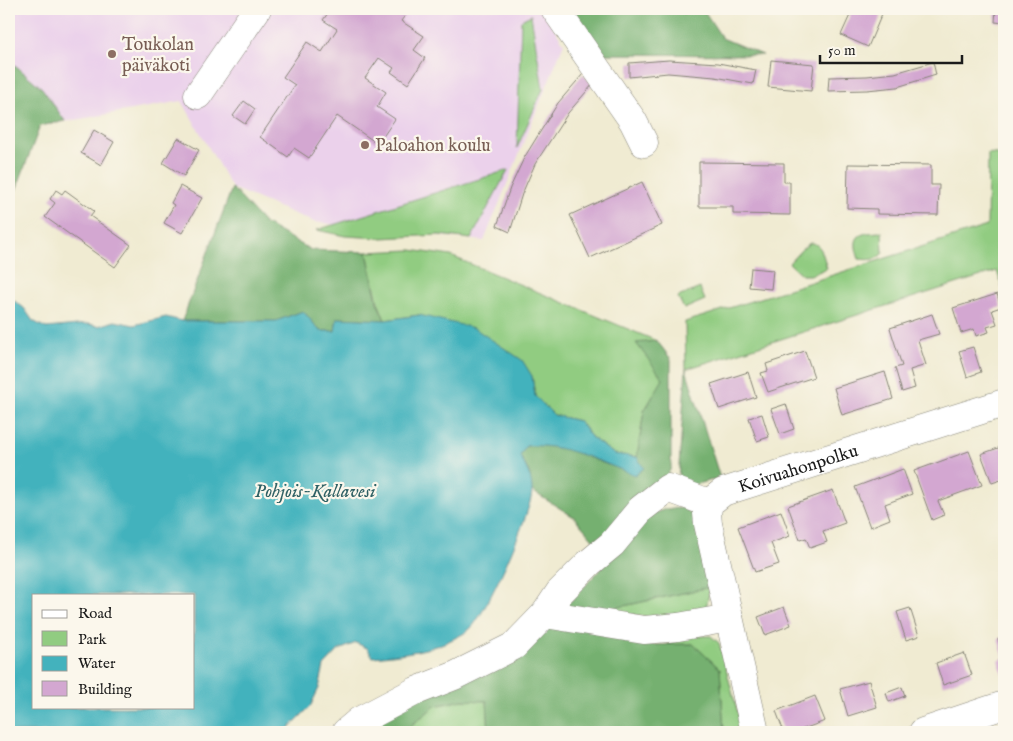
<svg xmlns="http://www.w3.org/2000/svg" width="1013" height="741" font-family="'IM FELL English',serif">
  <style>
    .built { fill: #ebd1eb }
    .green { fill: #91cc81; stroke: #56744e }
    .forest { fill: #74b06f; stroke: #486646 }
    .water { fill: #43b2bd; stroke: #30676c; fill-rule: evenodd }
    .building { fill: #d3a7d1 }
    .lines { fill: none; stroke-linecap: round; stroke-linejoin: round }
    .minor-casing { stroke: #868477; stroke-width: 29 }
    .minor { stroke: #fff; stroke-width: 28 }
    .education-dot { fill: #8d6e63; stroke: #fbf7ec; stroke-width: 2 }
    .labels { text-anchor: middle; stroke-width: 4.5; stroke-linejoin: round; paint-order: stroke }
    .education-label { font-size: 18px; fill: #785e54; stroke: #fbf7ec; text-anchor: start }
    .street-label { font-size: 18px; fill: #1c1c1c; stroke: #fbf7ec }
    .water-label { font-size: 19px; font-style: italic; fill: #2e6064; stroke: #fbf7ec }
  </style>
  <rect width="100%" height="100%" fill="#fbf7ec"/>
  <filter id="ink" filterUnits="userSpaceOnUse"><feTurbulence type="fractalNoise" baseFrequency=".02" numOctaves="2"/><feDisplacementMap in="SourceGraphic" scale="10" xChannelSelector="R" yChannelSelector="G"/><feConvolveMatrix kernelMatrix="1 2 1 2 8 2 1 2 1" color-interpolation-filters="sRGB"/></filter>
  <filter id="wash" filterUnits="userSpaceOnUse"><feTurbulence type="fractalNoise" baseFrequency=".0096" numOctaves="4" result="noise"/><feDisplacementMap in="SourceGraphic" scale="20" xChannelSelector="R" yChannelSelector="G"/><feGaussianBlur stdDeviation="1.12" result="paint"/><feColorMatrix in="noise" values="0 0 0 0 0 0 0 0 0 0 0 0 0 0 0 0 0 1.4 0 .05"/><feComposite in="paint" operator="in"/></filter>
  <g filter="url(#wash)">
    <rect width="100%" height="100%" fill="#f0ebd2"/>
    <path class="built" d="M9,9H541L564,43L484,241L314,222L232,188L182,101L41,126L9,99Z"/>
    <path class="green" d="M531,15L543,89L517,148L521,20Z
      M988,153L1004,155V293L997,271L686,369L685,322L987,226Z
      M508,170L471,239L439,235L381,238L345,236L317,230Z
      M882,232L883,253C875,261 869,260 859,259C850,233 861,233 882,232Z
      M810,243C823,243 823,258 827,268L811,275H802L789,263L802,249Z
      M411,250L451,256L657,341L637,343L664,379L644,411L637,457L614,454L592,438L579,421L554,415L535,396L532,376L419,315L385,320L378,302L367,252Z
      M700,288L705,300L684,309L678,297Z
      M710,587L706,610L667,619L601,611Z
      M690,636H711L719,643L743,732H724L720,669L693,644L665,645Z
      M462,700L487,701L489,732H403L435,706Z"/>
    <path class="forest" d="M570,9H703L722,38L763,55L601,54Z
      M9,60L42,88L65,121L40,126L9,209Z
      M232,188L264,223L311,250L367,252L377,302L385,320L337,318L335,331H320L303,311L276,321H182Z
      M657,341L671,359V468L662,485L597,544L574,517L532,491L529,472L520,456L526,446L540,445L568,449L608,465L643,468L637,457L644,411L663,379L636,343Z
      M686,369L720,478L693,485L678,479Z
      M683,508L695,516L710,587L601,611L565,607L652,514L666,509Z
      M549,622L603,630L642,645L693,644L720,669L724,732H489L487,701L462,700L435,706L403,732H359Z"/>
    <path class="water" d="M9,299L16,302L24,308L33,321L46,328L88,324L98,326L115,321L134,325L166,317L182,321H276L303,311L320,331H335L337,318L385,320L419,315L474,328L522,360L532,376L535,396L554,415L579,421L592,438L614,454L637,457L644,468L635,475C599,462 564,443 526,446L520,456C526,467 533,479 532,492C531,513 486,615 470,629C467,632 461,635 457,637C431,651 402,654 373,657L367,648L356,643L339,650L324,666L319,688L310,707L285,732H9ZM34,595H194V707H34Z"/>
    <g id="blocks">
      <path class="building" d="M331,9H410L401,21L424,36L414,50L425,58L408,84L391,72L394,68L379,58L365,78L386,92L377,107L395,119L378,144L337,116L309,158L294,148L288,157L260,137L295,85L283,77L307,42L322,52L337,29L323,20Z
        M846,9H884L868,47L841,35L851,13Z
        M996,9H1004V23L995,22Z
        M669,60L718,63L756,70L753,84L715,77L668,73L629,77V63Z
        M771,60L814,64L811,91L768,87Z
        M933,62L936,75L897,87L867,90L828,91L829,77L867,76L895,73Z
        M583,74L593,84L568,113L535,164L522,194L510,232L497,226L510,188L524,158L558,103Z
        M244,101L255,109L245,124L233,116Z
        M94,130L114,142L101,165L81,153Z
        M178,138L199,150L184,176L163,163Z
        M699,162L784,163V182H790V215L733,214V207H699Z
        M848,164L931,165V185H939L938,215L877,214V209L847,208Z
        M642,182L662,225L590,258L570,215Z
        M180,186L202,198L182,233L164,223L174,205L171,203Z
        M56,190L62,194L65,190L94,211L90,216L131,245L115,267L45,217L55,203L50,199Z
        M751,268L773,270L771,289L749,287Z
        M997,294L1001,307L992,310L997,324L987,327L989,332L976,336L974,329L961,333L953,308Z
        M932,314L939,334L918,340L926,365L910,370L915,388L902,392L895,368L902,366L890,328Z
        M973,347L981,372L967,377L959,351Z
        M805,351L814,377L768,392L761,373L768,371L766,364Z
        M748,372L756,397L719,409L711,384Z
        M885,372L893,399L842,415L834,388Z
        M786,404L794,429L780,434L771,409Z
        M762,414L769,437L757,441L749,418Z
        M1004,446V479L992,483L981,454Z
        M969,451L982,485L938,501L944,515L932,520L914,471Z
        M903,469L912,494L885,504L890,519L870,527L855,487Z
        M833,490L845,523L823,531L827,542L810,548L806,538L800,540L788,506Z
        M781,511L790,536L771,543L779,564L755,572L738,527Z
        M784,607L791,625L765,635L758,617Z
        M910,608L919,636L906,640L897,612Z
        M1004,637V678L998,660L1004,658L998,639Z
        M964,653L972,675L943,685L936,663Z
        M869,681L877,707L848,716L840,689Z
        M902,687L905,696L889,702L886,693Z
        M815,696L825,721L795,732H784L776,711Z"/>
    </g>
  </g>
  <g filter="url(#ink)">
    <use href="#blocks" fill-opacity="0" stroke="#868477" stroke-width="1"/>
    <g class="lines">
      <defs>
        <g id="minor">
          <path d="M555,9L633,121L644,143"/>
          <path d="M198,95L257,9"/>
          <path d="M545,614L644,630L678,627L729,618"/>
          <path d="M346,732L359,721L416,691L454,676L514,646L545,614L559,593L589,563L612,544L641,509L668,488L709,503"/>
          <path id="s1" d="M755,732L708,524L707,513L709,503L723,492L1004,403"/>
          <path d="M923,732L1004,705"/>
        </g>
      </defs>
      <use href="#minor" class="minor-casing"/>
      <use href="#minor" class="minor"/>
    </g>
  </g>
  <g class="education-dot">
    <circle cx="112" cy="54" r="5"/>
    <circle cx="365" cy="145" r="5"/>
  </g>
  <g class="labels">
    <g class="education-label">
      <text x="122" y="50">Toukolan<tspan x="122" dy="21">päiväkoti</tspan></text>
      <text x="375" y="151">Paloahon koulu</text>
    </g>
    <g class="street-label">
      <text dy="6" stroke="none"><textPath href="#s1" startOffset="331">Koivuahonpolku</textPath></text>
    </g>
    <g class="water-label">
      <text x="315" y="497">Pohjois-Kallavesi</text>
    </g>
  </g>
  <rect width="1013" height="741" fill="none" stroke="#fbf7ec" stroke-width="30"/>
  <rect x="32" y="594" width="162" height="115" fill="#fbf7ec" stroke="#a29f99"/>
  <rect x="42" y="610" width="25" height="8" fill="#ffffff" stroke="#a29f99"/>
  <text x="78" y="618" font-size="15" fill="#1c1c1c">Road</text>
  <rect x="42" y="631" width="25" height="15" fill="#91cc81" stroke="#a29f99"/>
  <text x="78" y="644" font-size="15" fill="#1c1c1c">Park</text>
  <rect x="42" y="656" width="25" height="15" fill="#43b2bd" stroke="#a29f99"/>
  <text x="78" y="668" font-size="15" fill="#1c1c1c">Water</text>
  <rect x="42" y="681" width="25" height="15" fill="#d3a7d1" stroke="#a29f99"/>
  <text x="78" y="694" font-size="15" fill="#1c1c1c">Building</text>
  <path d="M820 55v8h142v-8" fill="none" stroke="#1c1c1c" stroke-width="2.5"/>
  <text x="828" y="55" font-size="15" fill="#1c1c1c" stroke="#fbf7ec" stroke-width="4" paint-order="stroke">50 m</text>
</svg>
